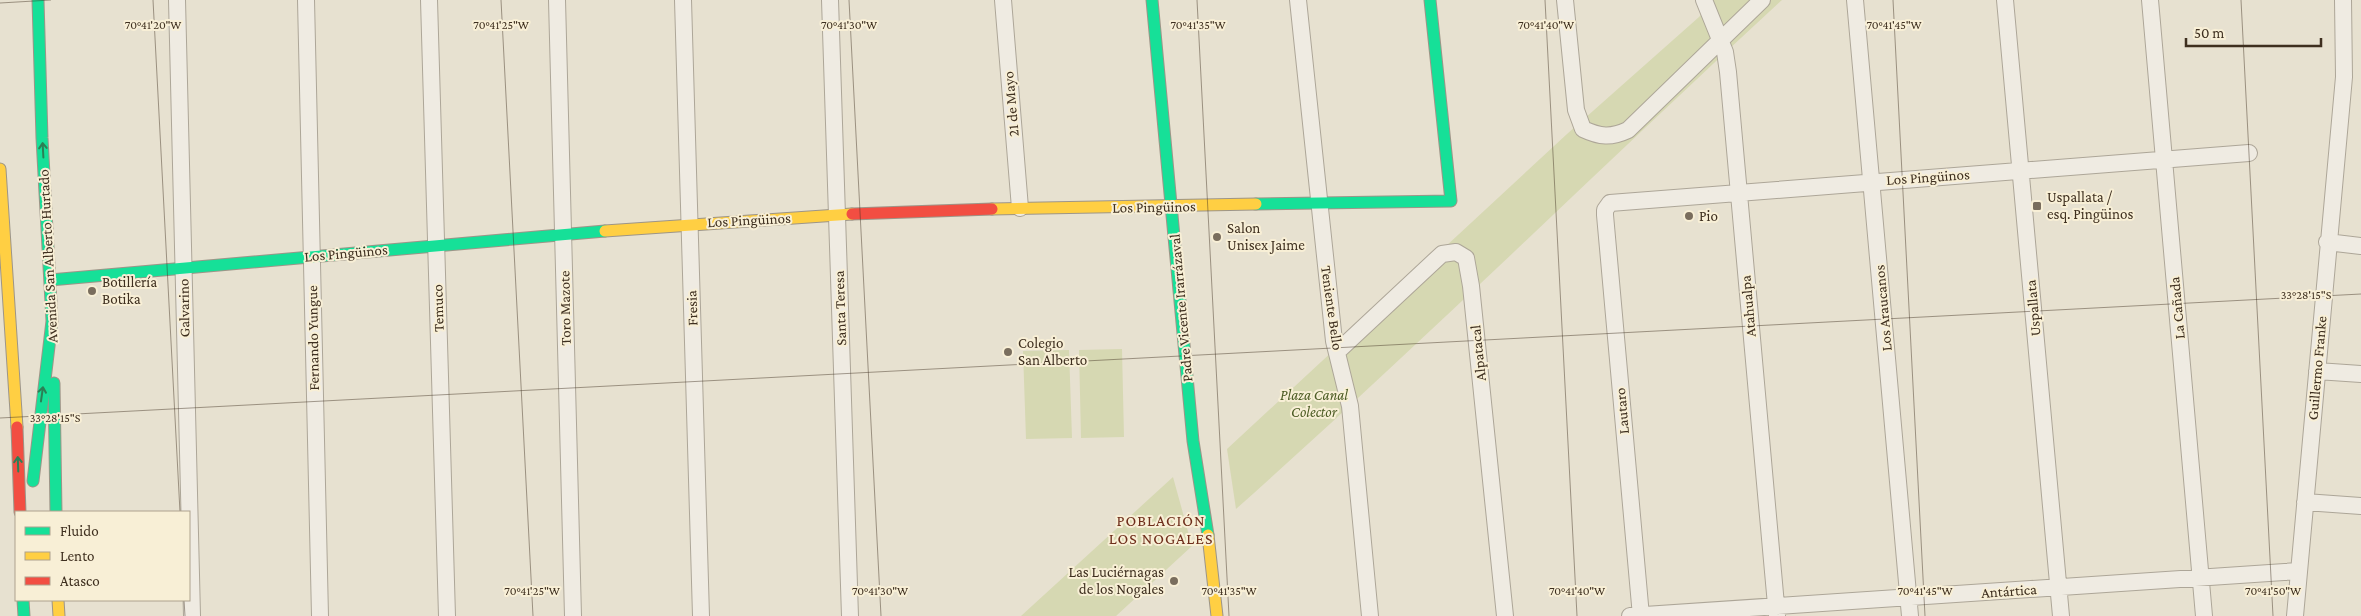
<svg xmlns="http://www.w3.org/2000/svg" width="2361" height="616" font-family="'Crimson Pro',serif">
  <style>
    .green { fill: #d6d8b2 }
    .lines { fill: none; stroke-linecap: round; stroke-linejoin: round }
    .street-casing { stroke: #ada698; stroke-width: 18 }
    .fast-casing { stroke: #9d9588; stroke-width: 13 }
    .slow-casing { stroke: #9d9588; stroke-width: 13 }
    .jam-casing { stroke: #9d9588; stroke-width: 13 }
    .street { stroke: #efebe2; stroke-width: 16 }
    .fast { stroke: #16e098; stroke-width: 11 }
    .slow { stroke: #ffcf43; stroke-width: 11 }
    .jam { stroke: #f24e42; stroke-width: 11 }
    .oneway { stroke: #2c7f55 }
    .ticks { fill: none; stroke: #3e2f1f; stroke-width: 1; stroke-opacity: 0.45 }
    .poi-dot { fill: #796d5d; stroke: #f8efd6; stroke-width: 2 }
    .labels { text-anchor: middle; stroke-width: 4; stroke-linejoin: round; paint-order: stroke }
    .street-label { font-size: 15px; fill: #3e2f1f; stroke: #f8efd6 }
    .poi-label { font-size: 15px; fill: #3e2f1f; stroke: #f8efd6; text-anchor: start }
    .park-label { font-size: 15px; font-style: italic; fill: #4c5c24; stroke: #f8efd6 }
    .neighbourhood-label { font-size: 16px; letter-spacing: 1px; fill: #6e2e1b; stroke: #f8efd6 }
    .ticks-label { font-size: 12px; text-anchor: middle; fill: #3e2f1f; stroke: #f8efd6; stroke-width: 4; stroke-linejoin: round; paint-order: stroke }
  </style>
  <rect width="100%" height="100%" fill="#e7e1d0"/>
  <path class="green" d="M1714,0H1782C1599,169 1422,343 1236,509L1227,449L1567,134L1699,17Z
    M1122,349L1124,437L1081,438L1079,350Z
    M1069,350L1072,438L1026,439L1023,351Z
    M1173,477L1192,546L1116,616H1021Z"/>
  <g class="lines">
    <defs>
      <path id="street" d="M177,0L192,616
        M306,0L320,616
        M429,0L447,616
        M557,0L573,616
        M683,0L701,616
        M830,0L850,616
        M1003,0L1020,208
        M1298,0L1334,341L1350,406L1370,616
        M1565,0L1576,110L1583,129C1600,137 1611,138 1628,130L1762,0
        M1704,0L1725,52L1728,72L1777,616
        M1855,0L1910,616
        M2005,0L2061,616
        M2150,0L2204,616
        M2327,242L2361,246
        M1337,352L1442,254L1456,252L1466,258L1471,286L1505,616
        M2317,371L2361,374
        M2305,502L2361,506
        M1630,616L2298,571
        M1641,616L1605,215V210L1610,203L2249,153
        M2295,616L2344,77L2343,0"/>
      <path id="fast" d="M38,0L42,138L52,321
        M1152,0L1193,441L1208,535
        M1256,204L1451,201L1430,0
        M50,280L605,231
        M54,383L56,512
        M33,481L52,321
        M23,600L24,616"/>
      <path id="slow" d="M0,169L17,427
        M992,209L1256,204
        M605,231L852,214
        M1208,535L1217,616
        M58,600L59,616"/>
      <path id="jam" d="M852,214L992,209
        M17,427L20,512"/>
    </defs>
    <use href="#street" class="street-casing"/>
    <use href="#fast" class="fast-casing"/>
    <use href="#slow" class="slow-casing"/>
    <use href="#jam" class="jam-casing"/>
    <use href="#street" class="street"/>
    <use href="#fast" class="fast"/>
    <use href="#slow" class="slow"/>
    <use href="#jam" class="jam"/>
  </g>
  <defs><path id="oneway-shaft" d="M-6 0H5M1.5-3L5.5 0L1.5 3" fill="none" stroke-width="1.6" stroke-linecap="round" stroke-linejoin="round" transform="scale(1.25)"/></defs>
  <g class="oneway">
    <use href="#oneway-shaft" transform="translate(43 150) rotate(-93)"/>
    <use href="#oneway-shaft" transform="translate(42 394) rotate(-82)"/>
    <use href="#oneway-shaft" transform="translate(18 464) rotate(-92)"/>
  </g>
  <path class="ticks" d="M153,0L180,512M501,0L533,616M849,0L881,616M1197,0L1229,616M1545,0L1577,616M1893,0L1925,616M2241,0L2273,616M0,3L51,0M0,418L2361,294M184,600L185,616"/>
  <g class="poi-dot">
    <rect x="2032" y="201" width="10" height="10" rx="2.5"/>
    <circle cx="1689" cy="216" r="5"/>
    <circle cx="1217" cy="237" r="5"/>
    <circle cx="92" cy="291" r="5"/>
    <circle cx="1008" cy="352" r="5"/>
    <circle cx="1174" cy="581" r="5"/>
  </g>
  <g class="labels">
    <g class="street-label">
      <text transform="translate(1011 104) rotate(-95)" y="5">21 de Mayo</text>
      <text transform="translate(1928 177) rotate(-4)" y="5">Los Pingüinos</text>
      <text transform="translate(1154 207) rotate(-1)" y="5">Los Pingüinos</text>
      <text transform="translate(749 220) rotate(-3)" y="5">Los Pingüinos</text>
      <text transform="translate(346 253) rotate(-5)" y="5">Los Pingüinos</text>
      <text transform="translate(48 256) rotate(-93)" y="5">Avenida San Alberto Hurtado</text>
      <text transform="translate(1748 306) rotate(-95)" y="5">Atahualpa</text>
      <text transform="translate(184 308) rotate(-91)" y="5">Galvarino</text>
      <text transform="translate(438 308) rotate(-92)" y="5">Temuco</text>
      <text transform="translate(565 308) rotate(-91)" y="5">Toro Mazote</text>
      <text transform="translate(692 308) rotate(-92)" y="5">Fresia</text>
      <text transform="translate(840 308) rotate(-92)" y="5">Santa Teresa</text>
      <text transform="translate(1181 308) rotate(-95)" y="5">Padre Vicente Irarrázaval</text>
      <text transform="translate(1332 308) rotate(82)" y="5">Teniente Bello</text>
      <text transform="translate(1883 308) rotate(-95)" y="5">Los Araucanos</text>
      <text transform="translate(2033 308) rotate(-95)" y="5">Uspallata</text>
      <text transform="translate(2177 308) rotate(-95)" y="5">La Cañada</text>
      <text transform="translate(313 338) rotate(-91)" y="5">Fernando Yungue</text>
      <text transform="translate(1478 353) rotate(-96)" y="5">Alpatacal</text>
      <text transform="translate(2317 368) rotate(-85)" y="5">Guillermo Franke</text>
      <text transform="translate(1622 411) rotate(-95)" y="5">Lautaro</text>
      <text transform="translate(2009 591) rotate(-4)" y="5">Antártica</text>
    </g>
    <g class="poi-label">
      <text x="2047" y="202">Uspallata /<tspan x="2047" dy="17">esq. Pingüinos</tspan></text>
      <text x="1699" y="221">Pio</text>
      <text x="1227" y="233">Salon<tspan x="1227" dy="17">Unisex Jaime</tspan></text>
      <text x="102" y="287">Botillería<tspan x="102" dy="17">Botika</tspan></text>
      <text x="1018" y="348">Colegio<tspan x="1018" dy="17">San Alberto</tspan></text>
      <text x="1164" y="577" text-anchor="end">Las Luciérnagas<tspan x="1164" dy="17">de los Nogales</tspan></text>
    </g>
    <g class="park-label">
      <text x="1314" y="400">Plaza Canal<tspan x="1314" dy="17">Colector</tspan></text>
    </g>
    <g class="neighbourhood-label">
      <text x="1161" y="526">POBLACIÓN<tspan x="1161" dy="18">LOS NOGALES</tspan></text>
    </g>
  </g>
  <g class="ticks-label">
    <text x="153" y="29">70°41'20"W</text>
    <text x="501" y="29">70°41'25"W</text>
    <text x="849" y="29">70°41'30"W</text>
    <text x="1198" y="29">70°41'35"W</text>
    <text x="1546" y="29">70°41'40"W</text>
    <text x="1894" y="29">70°41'45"W</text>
    <text x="2306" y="299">33°28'15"S</text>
    <text x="55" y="422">33°28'15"S</text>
    <text x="532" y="595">70°41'25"W</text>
    <text x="880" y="595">70°41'30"W</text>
    <text x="1229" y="595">70°41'35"W</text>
    <text x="1577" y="595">70°41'40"W</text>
    <text x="1925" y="595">70°41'45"W</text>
    <text x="2273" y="595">70°41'50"W</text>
  </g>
  <rect x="15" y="511" width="175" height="90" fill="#f8efd6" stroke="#aea28d"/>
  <rect x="25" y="527" width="25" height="8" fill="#16e098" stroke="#aea28d"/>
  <text x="60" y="536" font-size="15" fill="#3e2f1f">Fluido</text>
  <rect x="25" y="552" width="25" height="8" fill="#ffcf43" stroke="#aea28d"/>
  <text x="60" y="561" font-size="15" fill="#3e2f1f">Lento</text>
  <rect x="25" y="577" width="25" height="8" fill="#f24e42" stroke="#aea28d"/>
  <text x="60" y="586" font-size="15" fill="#3e2f1f">Atasco</text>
  <path d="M2186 38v8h135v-8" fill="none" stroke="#3e2f1f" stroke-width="2.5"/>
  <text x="2194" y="38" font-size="15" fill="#3e2f1f" stroke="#f8efd6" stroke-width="4" paint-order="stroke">50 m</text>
</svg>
